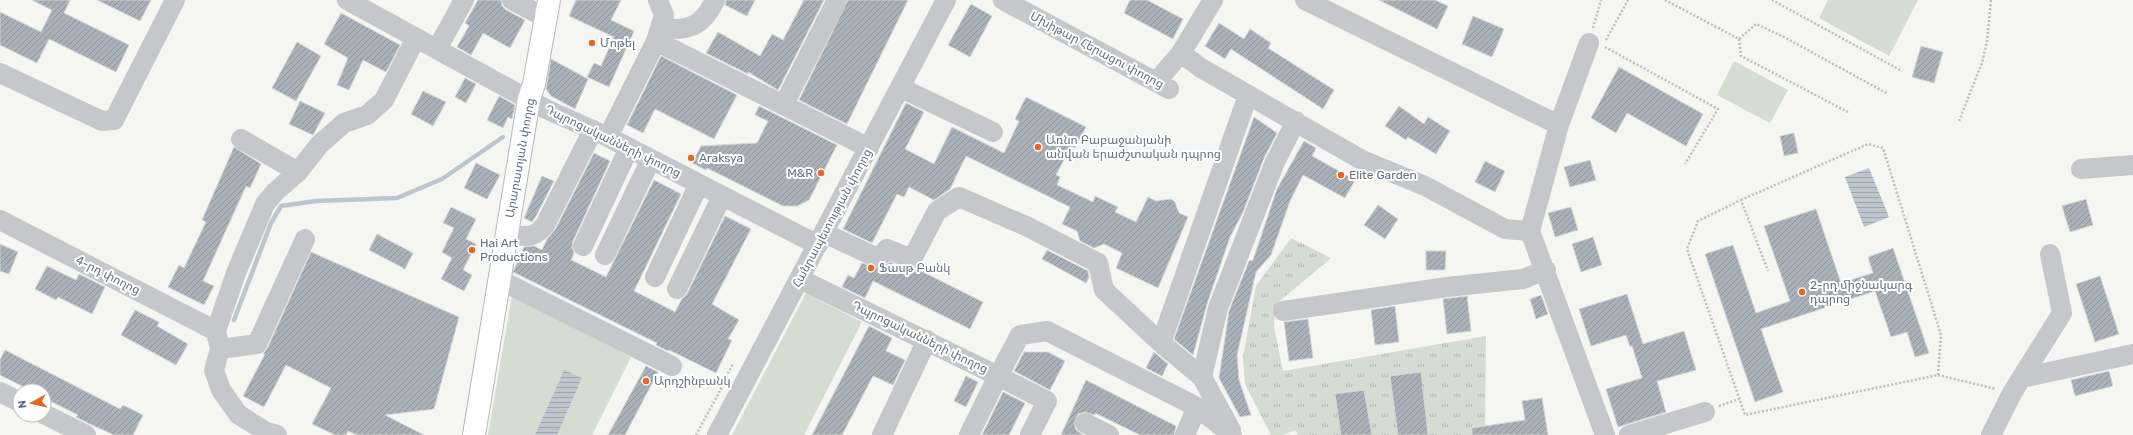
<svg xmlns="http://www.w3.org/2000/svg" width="2133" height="435" font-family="Rubik,'Noto Sans Armenian',sans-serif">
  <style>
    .grass { fill: url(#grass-tufts) }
    .park { fill: #d5dcd2 }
    .water { fill: url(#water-rules) }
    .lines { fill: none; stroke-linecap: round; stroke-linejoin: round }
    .stream { stroke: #bec6cd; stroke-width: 4.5 }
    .building { fill: url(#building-hatch); stroke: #d6d6d4 }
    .major-casing { stroke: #b5b8bd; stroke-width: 24 }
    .path { stroke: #bcbec0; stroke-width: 2.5; stroke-dasharray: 2 2; stroke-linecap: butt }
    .minor { stroke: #c5c7cb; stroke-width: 20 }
    .major { stroke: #fff; stroke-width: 22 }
    .poi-dot { fill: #e66720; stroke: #fff; stroke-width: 1.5 }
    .labels { text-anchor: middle; stroke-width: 4; stroke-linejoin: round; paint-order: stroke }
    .poi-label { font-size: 12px; fill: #637183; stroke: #fff; text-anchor: start }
    .street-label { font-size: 12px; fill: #637183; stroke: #fff }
  </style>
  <defs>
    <pattern id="grass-tufts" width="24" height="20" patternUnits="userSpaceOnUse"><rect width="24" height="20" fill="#d5dcd2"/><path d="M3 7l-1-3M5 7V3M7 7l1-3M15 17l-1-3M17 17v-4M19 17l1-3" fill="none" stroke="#b0b7b0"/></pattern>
    <pattern id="water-rules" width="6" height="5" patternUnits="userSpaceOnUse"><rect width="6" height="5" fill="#bec6cd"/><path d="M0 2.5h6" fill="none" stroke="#9ea5ac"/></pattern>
    <pattern id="building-hatch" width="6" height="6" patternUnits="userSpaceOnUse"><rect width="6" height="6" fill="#aab1b8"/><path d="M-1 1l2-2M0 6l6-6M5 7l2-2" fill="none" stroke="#8e949b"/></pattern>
  </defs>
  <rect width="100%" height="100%" fill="#f5f5f1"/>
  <path class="grass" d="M1291,238L1331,258L1275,305L1274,327L1283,371L1486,336L1485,435H1298L1295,430L1283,435H1271L1245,384L1243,357L1256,286Z"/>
  <path class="park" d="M1828,0H1918L1889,56L1819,18Z
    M1734,61L1788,90L1770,123L1717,95Z
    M806,293L862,322L804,435H732Z
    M512,296L631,357L592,435H488Z"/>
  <path class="water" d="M1869,168L1889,217L1864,227L1845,177Z
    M564,370L582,378L557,435H535Z"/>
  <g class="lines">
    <path class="stream" d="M234,320L271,223L281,206L316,201L397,198L442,179L503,137"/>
  </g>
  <path class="building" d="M32,0H70L64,13L129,45L116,72L49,39L37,63L0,45V12L41,32L52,10Z
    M97,0H151L140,21Z
    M478,0H501L502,6L506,10L525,20L510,48L483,33L471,55L457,47L469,26L465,23Z
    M576,0H621L611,20L634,31L609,87L587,77L594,63L601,66L614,37L569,16Z
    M726,0H755L747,16L725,5Z
    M804,0H824L778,90L748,72V74L706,53L718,32L760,56L772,34L783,40Z
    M848,0H908L847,124L799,100Z
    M1130,0H1147L1183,19L1173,39L1124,13Z
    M1379,0H1435L1448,6L1437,29Z
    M971,4L992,16L970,57L948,45Z
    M341,13L400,45L386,72L363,60L349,90L337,85L348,58L324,44Z
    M1473,16L1504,29L1492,57L1462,44Z
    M1219,23L1244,39L1250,29L1271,43L1268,48L1334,90L1323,109L1231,49L1225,59L1205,46Z
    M297,42L321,56L296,101L272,88Z
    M1921,46L1943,52L1934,83L1912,77Z
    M661,56L737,95L714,139L655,109L643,133L627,125Z
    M551,59L588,79L575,109L551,96L546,89Z
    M1619,67L1703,114L1686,146L1627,113L1616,133L1591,118Z
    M465,78L476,84L466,103L455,97Z
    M423,91L446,102L433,126L411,114Z
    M499,96L515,105L512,119L508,117L503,128L487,120Z
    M1026,97L1086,127L1075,148L1071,146L1056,175L1060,177L1057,185L1093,202L1095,196L1118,207L1115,212L1136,222L1148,197L1156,201L1171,199L1175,202L1179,213L1188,217L1158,288L1116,268L1122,253L1104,244L1094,248L1080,241L1077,231L1062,224L1070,207L966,156L950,189L934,200L909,187L904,197L897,194L872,243L843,229L906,103L924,112L905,149L934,164L952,127L1004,153L1019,121L1015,119Z
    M300,101L325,113L313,135L289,124Z
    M759,106L837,145L809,200L797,206H783L707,168L706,170L692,163L701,146L757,143L768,121L755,115Z
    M1399,106L1424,124L1428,117L1450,131L1436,154L1408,137L1406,140L1385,126Z
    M1254,117L1277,133L1264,158L1243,212L1230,237L1207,304L1193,355L1174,339Z
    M1794,133L1798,153L1784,156L1780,136Z
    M1304,141L1316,148L1312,156L1355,180L1345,198L1303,175L1290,201L1271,255L1256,272L1237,355L1239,380L1251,415L1240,417L1219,378L1229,311L1249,261L1253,260L1277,189Z
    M234,147L261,164L250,188L246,186L203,281L214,286L204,305L168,287L179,265L184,268L206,222L202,220Z
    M594,153L610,161L573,241L572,247L574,253L571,260L606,277L654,180L681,194L634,291L675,312L682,299L687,294L725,216L751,229L712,304L739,320L728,339L732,340L716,373L669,350L668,351L656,345L657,343L513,272L524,247L534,246L542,250L547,239L555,230Z
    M1590,160L1596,180L1570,187L1564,167Z
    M1485,161L1505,171L1495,192L1475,182Z
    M476,163L500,175L487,199L464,188Z
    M542,176L554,181L535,218L532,222L524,218Z
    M2086,199L2093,225L2070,232L2062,206Z
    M1378,205L1398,219L1385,239L1364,225Z
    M451,207L476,219L466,239L476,244L463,270L472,275L464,291L441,279L452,258L442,252L454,228L443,223Z
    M1571,207L1578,230L1555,237L1548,213Z
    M1816,209L1841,283L1873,273L1868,257L1893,248L1929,353L1915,357L1907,332L1891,337L1875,291L1761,329L1783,392L1755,402L1705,254L1733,245L1756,313L1790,301L1764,226Z
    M377,234L413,253L405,269L369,250Z
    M1593,237L1602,265L1581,272L1572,244Z
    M0,244L18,252L9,274L0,271Z
    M1047,250L1088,271L1089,277L1086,283L1042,259Z
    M1426,251H1446L1445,270H1426Z
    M311,252L459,317L434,409L385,415L424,435H357L348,431L346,435H335L312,424L331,388L286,365L264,407L243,396L265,354H263L267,349Z
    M890,262L908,270L917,269L983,302L970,329L873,281L865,298L842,287L848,275L854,278L862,263L880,269Z
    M47,266L76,280L79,274L105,287L92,314L58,297L56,300L35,289Z
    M2100,276L2119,334L2095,342L2076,284Z
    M1627,294L1643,344L1684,331L1696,370L1657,381L1666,412L1618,427L1606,389L1642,378L1632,346L1630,347L1626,335L1591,346L1579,309Z
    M1541,295L1548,314L1536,319L1530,299Z
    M1467,296L1471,331L1447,334L1443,299Z
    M1395,306L1399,342L1375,345L1371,310Z
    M135,310L159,322L157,326L188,344L176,365L121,335Z
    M1308,319L1313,358L1289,361L1284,322Z
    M869,326L892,338L886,351L905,360L893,385L873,376L842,435H812Z
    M5,350L120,409L123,405L143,415L133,435H114L92,425L76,417L78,415L44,398V391L22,390L24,387L0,375V360Z
    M1024,352H1048L1065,361L1050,390L1014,371Z
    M1154,352L1168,364L1162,376L1146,368Z
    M646,366L658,372L625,435H608Z
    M2109,371L2113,386L2075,396L2071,380Z
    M1421,372L1428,435H1398L1390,376Z
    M966,376L978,382L966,407L954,401Z
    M1086,380L1176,426L1174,435H1140L1095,413L1094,415L1085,412L1078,414L1074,423L1076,430L1083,435H1061Z
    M1364,390L1372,435H1341L1335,394Z
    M1003,392L1025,403L1009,435H982Z
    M1542,398L1548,435H1472V428L1525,420L1522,401Z"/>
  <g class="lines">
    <defs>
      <path id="major" d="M474,435L529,99L534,84L549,0"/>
    </defs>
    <use href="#major" class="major-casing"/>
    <path class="path" d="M1665,0L1739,39L1756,24L1784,37L1888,94
      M1772,0L1902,71
      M1593,28L1601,0
      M1739,39L1741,56L1848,112
      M1606,40L1628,0
      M1605,47L1718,109L1685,164
      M1959,121L1982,63L1987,41L1991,0
      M1741,200L1868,144L1883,148L1941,335L1938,375L1745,415L1687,249L1698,221L1741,200L1768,271
      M1938,375L1996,389
      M722,384L733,364
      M1719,406L1739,399
      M696,435L723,385"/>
    <path class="minor" d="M347,0L546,109L608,137L818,245
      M512,0L546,18
      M1003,0L1169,89
      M1305,0L1559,125
      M660,28C688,32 703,26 715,0
      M656,41L869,148
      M1589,43L1559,125L1530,231L1605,435
      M437,49L464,0
      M1181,53L1201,68L1362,160L1425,186L1505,229L1530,231
      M0,73L102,121L114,120L175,0
      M1156,82L1181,53L1213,0
      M901,88L993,132
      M784,104L837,0
      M608,137L656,41L664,15L658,0
      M241,139L298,172
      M2081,169L2133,165
      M0,220L216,331
      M824,233L878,258L887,249L912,259L937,211L959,197L1026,226L1098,263L1104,290L1161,343L1202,377
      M507,234C525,236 533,240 545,225L593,130
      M583,246L629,148
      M605,255L651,159
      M655,277L699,184
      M800,279L998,376L1020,335L1047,331L1197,407L1232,435
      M500,280L672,366
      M677,289L722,196
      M1283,311L1447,287L1523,279L1546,270
      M1161,343L1248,95
      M220,349L257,344L305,239
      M2022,378L2133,354
      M0,392L20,402
      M44,414L86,435
      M1085,423L1109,435
      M1231,430L1202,377L1218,308L1275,162L1296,121
      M277,435L266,432L238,414L221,390L214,370L220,349L216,331L236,273L265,204L275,192L298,172L319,145L344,123L367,115L384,100L416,38
      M717,435L946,0
      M882,435L927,340
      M969,435L998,376L1047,401L1030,435
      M1185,435L1197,407
      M1629,435L1705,412
      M1991,435L2012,393L2062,313L2050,254"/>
    <use href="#major" class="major"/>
  </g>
  <g class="poi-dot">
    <circle cx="592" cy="43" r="4"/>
    <circle cx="1038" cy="147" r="4"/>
    <circle cx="691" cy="158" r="4"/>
    <circle cx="821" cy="173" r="4"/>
    <circle cx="1341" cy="175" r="4"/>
    <circle cx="472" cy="250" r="4"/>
    <circle cx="871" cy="268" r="4"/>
    <circle cx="1802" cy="292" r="4"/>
    <circle cx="646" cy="381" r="4"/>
  </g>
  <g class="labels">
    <g class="poi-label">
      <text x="600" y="47">Մոթել</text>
      <text x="1046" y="144">Առնո Բաբաջանյանի<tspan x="1046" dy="14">անվան երաժշտական դպրոց</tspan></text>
      <text x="699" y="162">Araksya</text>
      <text x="813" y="177" text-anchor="end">M&amp;R</text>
      <text x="1349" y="179">Elite Garden</text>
      <text x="480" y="247">Hai Art<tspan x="480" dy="14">Productions</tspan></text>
      <text x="879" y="272">Ֆասթ Բանկ</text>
      <text x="1810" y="289">2-րդ միջնակարգ<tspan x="1810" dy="14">դպրոց</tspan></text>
      <text x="654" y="385">Արդշինբանկ</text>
    </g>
    <g class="street-label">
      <text transform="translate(1097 50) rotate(28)" y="4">Մխիթար Հերացու փողոց</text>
      <text transform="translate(613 141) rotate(26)" y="4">Դպրոցականների փողոց</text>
      <text transform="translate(520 158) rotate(-80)" y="4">Արարատյան փողոց</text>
      <text transform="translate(832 218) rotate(-62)" y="4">Հանրապետության փողոց</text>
      <text transform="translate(108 275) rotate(27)" y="4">4-րդ փողոց</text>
      <text transform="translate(920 337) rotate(26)" y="4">Դպրոցականների փողոց</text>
    </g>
  </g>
  <g transform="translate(32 403) rotate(262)"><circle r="19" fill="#ffffff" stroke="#c1c6cd"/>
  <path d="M0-3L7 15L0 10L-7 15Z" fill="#e66720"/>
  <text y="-6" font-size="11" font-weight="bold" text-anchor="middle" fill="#637183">N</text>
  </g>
</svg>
